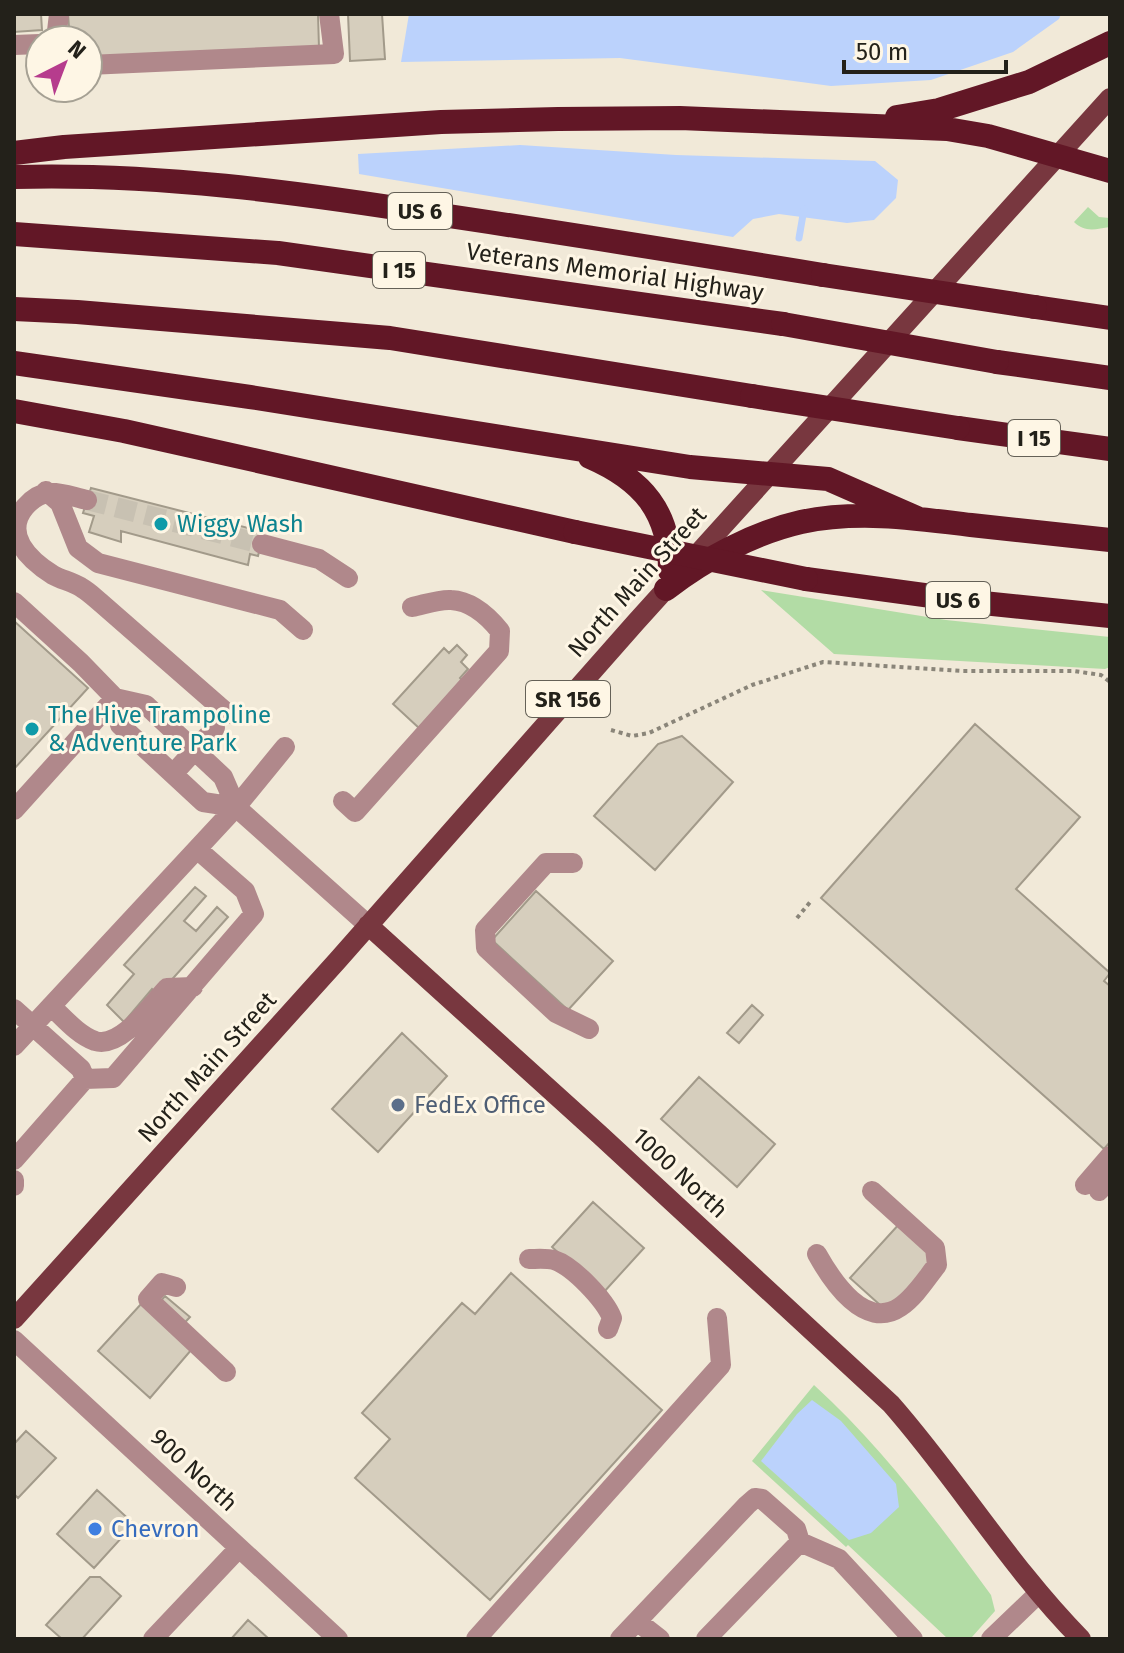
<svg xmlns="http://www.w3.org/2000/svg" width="1124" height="1653" font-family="'Fira Sans',sans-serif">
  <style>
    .green { fill: #b2dca5 }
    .water { fill: #bbd2fc }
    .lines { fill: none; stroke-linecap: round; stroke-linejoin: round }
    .stream { stroke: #bbd2fc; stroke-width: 7 }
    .building { fill: #d6cebd; stroke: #a29a8a; stroke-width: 2 }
    .minor-tunnel { stroke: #c8c1b2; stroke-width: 20; stroke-dasharray: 20 10; stroke-linecap: butt }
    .path { stroke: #8a8579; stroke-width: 4; stroke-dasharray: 4 4; stroke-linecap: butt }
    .minor { stroke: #b0888b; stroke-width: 20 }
    .major { stroke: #78373f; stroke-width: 20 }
    .highway { stroke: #621726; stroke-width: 24 }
    .highway-bridge { stroke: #621726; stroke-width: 24 }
    .culture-dot { fill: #0f9aa8; stroke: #fef6e5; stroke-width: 3 }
    .service-dot { fill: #5c6f8a; stroke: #fef6e5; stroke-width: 3 }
    .shop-dot { fill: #3f7fe0; stroke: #fef6e5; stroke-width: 3 }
    .labels { text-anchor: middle; stroke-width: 6; stroke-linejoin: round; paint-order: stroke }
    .shield { fill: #fef6e5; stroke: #656157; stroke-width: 2 }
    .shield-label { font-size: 22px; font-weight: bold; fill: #23211a }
    .street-label { font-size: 24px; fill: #23211a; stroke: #fef6e5 }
    .culture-label { font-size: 24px; fill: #0d838f; stroke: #fef6e5; text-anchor: start }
    .service-label { font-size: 24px; fill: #4e5e75; stroke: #fef6e5; text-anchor: start }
    .shop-label { font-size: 24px; fill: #366cbe; stroke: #fef6e5; text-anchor: start }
  </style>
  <rect width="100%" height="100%" fill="#f1e9d8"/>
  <path class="green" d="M1088,207L1099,217L1110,218V227C1096,229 1085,233 1074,222Z
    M761,590L946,620L1110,637V667L1105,669L834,654Z
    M814,1385C883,1448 936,1520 991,1595L995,1611L972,1637L948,1639L848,1545L846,1547L752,1461Z"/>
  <path class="water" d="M409,14H1061L1059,19L1013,52L931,80L831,86L620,58L401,62Z
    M520,145L676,155L875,161L898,180L896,198L874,220L847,223L779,214L753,219L733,237L359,174L358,154Z
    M812,1400L841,1421L896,1484L899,1507L871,1533L849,1540L761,1461L797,1414Z"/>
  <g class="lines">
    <path class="stream" d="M799,238L804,209"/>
  </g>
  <path class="building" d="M14,14H41L42,30L14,32Z
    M68,14H318L319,48L88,59V40H70Z
    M348,14H382L385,59L350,61Z
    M91,488L264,532L258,556L250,554L248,565L121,531V542L89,532L94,516L83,513Z
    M14,621L88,688L14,769Z
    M457,645L467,655L461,662L468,669L460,678L462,680L419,728L393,704L444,648L449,653Z
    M975,724L1080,817L1016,889L1110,973L1104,981L1110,986V1142L1104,1149L821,898Z
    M682,736L733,782L655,870L594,816L658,744Z
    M195,887L206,896L184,921L196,931L217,907L228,917L158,995L152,989L124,1022L107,1005L134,974L124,965Z
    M536,891L613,961L568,1010L492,940Z
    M752,1005L763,1015L739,1043L727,1033Z
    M402,1033L447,1076L378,1152L332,1109Z
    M699,1077L775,1144L737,1187L661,1119Z
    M593,1202L644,1248L603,1293L552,1247Z
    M901,1222L940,1257L889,1313L850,1278Z
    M511,1273L662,1410L490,1600L355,1478L390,1439L362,1413L462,1303L475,1314Z
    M165,1296L190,1317L175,1333L192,1349L150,1398L98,1351L142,1303L151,1312Z
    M26,1431L56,1458L18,1498L14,1494V1444Z
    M97,1490L134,1524L94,1568L57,1534Z
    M90,1577H100L121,1596L82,1639H62L46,1625Z
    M248,1620L269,1639H231Z"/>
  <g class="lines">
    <path class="minor-tunnel" d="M87,500L262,544"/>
    <path class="path" d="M611,730L632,736L649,733L752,685L823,662L963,671H1074L1101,675L1110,682
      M797,918L811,901"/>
    <path class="minor" d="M56,40L59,14
      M14,45L40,44
      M88,65L334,54L329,14
      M46,491L60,503L78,548L98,563L280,610L303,630
      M87,500C61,494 45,484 25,507C2,534 29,560 53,575C62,580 73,582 82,588C89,592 95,598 101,603L228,714
      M262,544L319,559L348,578
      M14,602L81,663L115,698L120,725L203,802L236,807
      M115,698L146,705L223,777L236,807L368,925
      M173,774L215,728
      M343,801L355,812L499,651L500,631C488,616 471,601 451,600C439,599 423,605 412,607
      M14,810L115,698
      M573,863H546L485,930L486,948L556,1013L589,1029
      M51,1006C64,1018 78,1035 95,1041C121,1049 151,1005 167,988L193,987
      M14,1009L81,1069L85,1079L14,1160
      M14,1046L236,807L285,747
      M85,1079L113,1078L254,914L245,891L197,849
      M14,1180V1186
      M1085,1185L1110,1156
      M1099,1191L1110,1176
      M817,1254C832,1281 865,1331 900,1307C915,1297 926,1279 937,1265L935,1248L872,1191
      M529,1259C536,1259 547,1258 554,1260C573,1266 605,1300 612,1318L608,1329
      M176,1287L162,1283L148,1299L226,1372
      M14,1340L338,1639
      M800,1542L839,1559L913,1639
      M637,1621L660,1639
      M153,1639L239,1548
      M476,1639L721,1365L717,1318
      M620,1639L747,1505L755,1498L762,1499L796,1529L800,1542L706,1639
      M991,1639L1039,1593"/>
    <path class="major" d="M368,925L600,1135L891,1404C957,1479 1010,1567 1081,1639
      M14,1319L337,961L636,622L1110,98"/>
    <path class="highway" d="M897,117L939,110L1029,82L1110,43
      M14,153L64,147L441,122L558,119L680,118L947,129L988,136L1110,171
      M14,177C155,173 296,192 435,214C564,233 694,254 823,275
      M14,234L278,253L783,324
      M1035,307L1110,318
      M14,309L77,312L390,338L752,396
      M997,362L1110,378
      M14,363L250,397L690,467L828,479L917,518
      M14,411L124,431L575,532
      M958,428L1110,449
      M590,457C643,480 670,512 670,571
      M806,579L983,603L1110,616
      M666,589C705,559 753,533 801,522C858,510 914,518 971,525C1017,530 1064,535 1110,540"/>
    <path class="highway-bridge" d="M823,275L1035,307
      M783,324L997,362
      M752,396L958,428
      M575,532L806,579"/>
  </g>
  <g class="culture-dot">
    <circle cx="161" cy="524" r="8"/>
    <circle cx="32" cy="729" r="8"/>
  </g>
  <circle class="service-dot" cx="398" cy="1105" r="8"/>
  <circle class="shop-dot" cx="95" cy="1529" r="8"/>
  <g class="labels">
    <g class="shield">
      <rect x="388" y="193" width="64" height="36" rx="6"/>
      <rect x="373" y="252" width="52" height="36" rx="6"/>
      <rect x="1008" y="420" width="52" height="36" rx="6"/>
      <rect x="926" y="582" width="64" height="36" rx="6"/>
      <rect x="526" y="681" width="84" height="36" rx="6"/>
    </g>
    <g class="shield-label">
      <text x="420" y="219">US 6</text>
      <text x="399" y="278">I 15</text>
      <text x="1034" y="446">I 15</text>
      <text x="958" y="608">US 6</text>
      <text x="568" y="707">SR 156</text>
    </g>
    <g class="street-label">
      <text transform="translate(615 272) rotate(8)" y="8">Veterans Memorial Highway</text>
      <text transform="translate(637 582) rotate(-48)" y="8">North Main Street</text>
      <text transform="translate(207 1067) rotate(-48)" y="8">North Main Street</text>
      <text transform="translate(680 1173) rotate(43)" y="8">1000 North</text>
      <text transform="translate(194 1470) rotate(43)" y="8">900 North</text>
    </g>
    <g class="culture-label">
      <text x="177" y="532">Wiggy Wash</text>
      <text x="48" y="723">The Hive Trampoline<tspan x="48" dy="28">&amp; Adventure Park</tspan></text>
    </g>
    <g class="service-label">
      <text x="414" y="1113">FedEx Office</text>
    </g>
    <g class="shop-label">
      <text x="111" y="1537">Chevron</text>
    </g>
  </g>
  <rect width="1124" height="1653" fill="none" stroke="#23211a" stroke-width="32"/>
  <g transform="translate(64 64) rotate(42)"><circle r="38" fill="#fef6e5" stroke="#a6a194" stroke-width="2"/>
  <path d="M0-6L14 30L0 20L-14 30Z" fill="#b63c8d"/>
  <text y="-12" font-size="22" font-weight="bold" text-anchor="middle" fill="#23211a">N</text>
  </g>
  <path d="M844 60v12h162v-12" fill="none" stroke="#23211a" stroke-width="4"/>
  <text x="856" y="60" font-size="24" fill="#23211a" stroke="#fef6e5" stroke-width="6" paint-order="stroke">50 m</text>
</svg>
